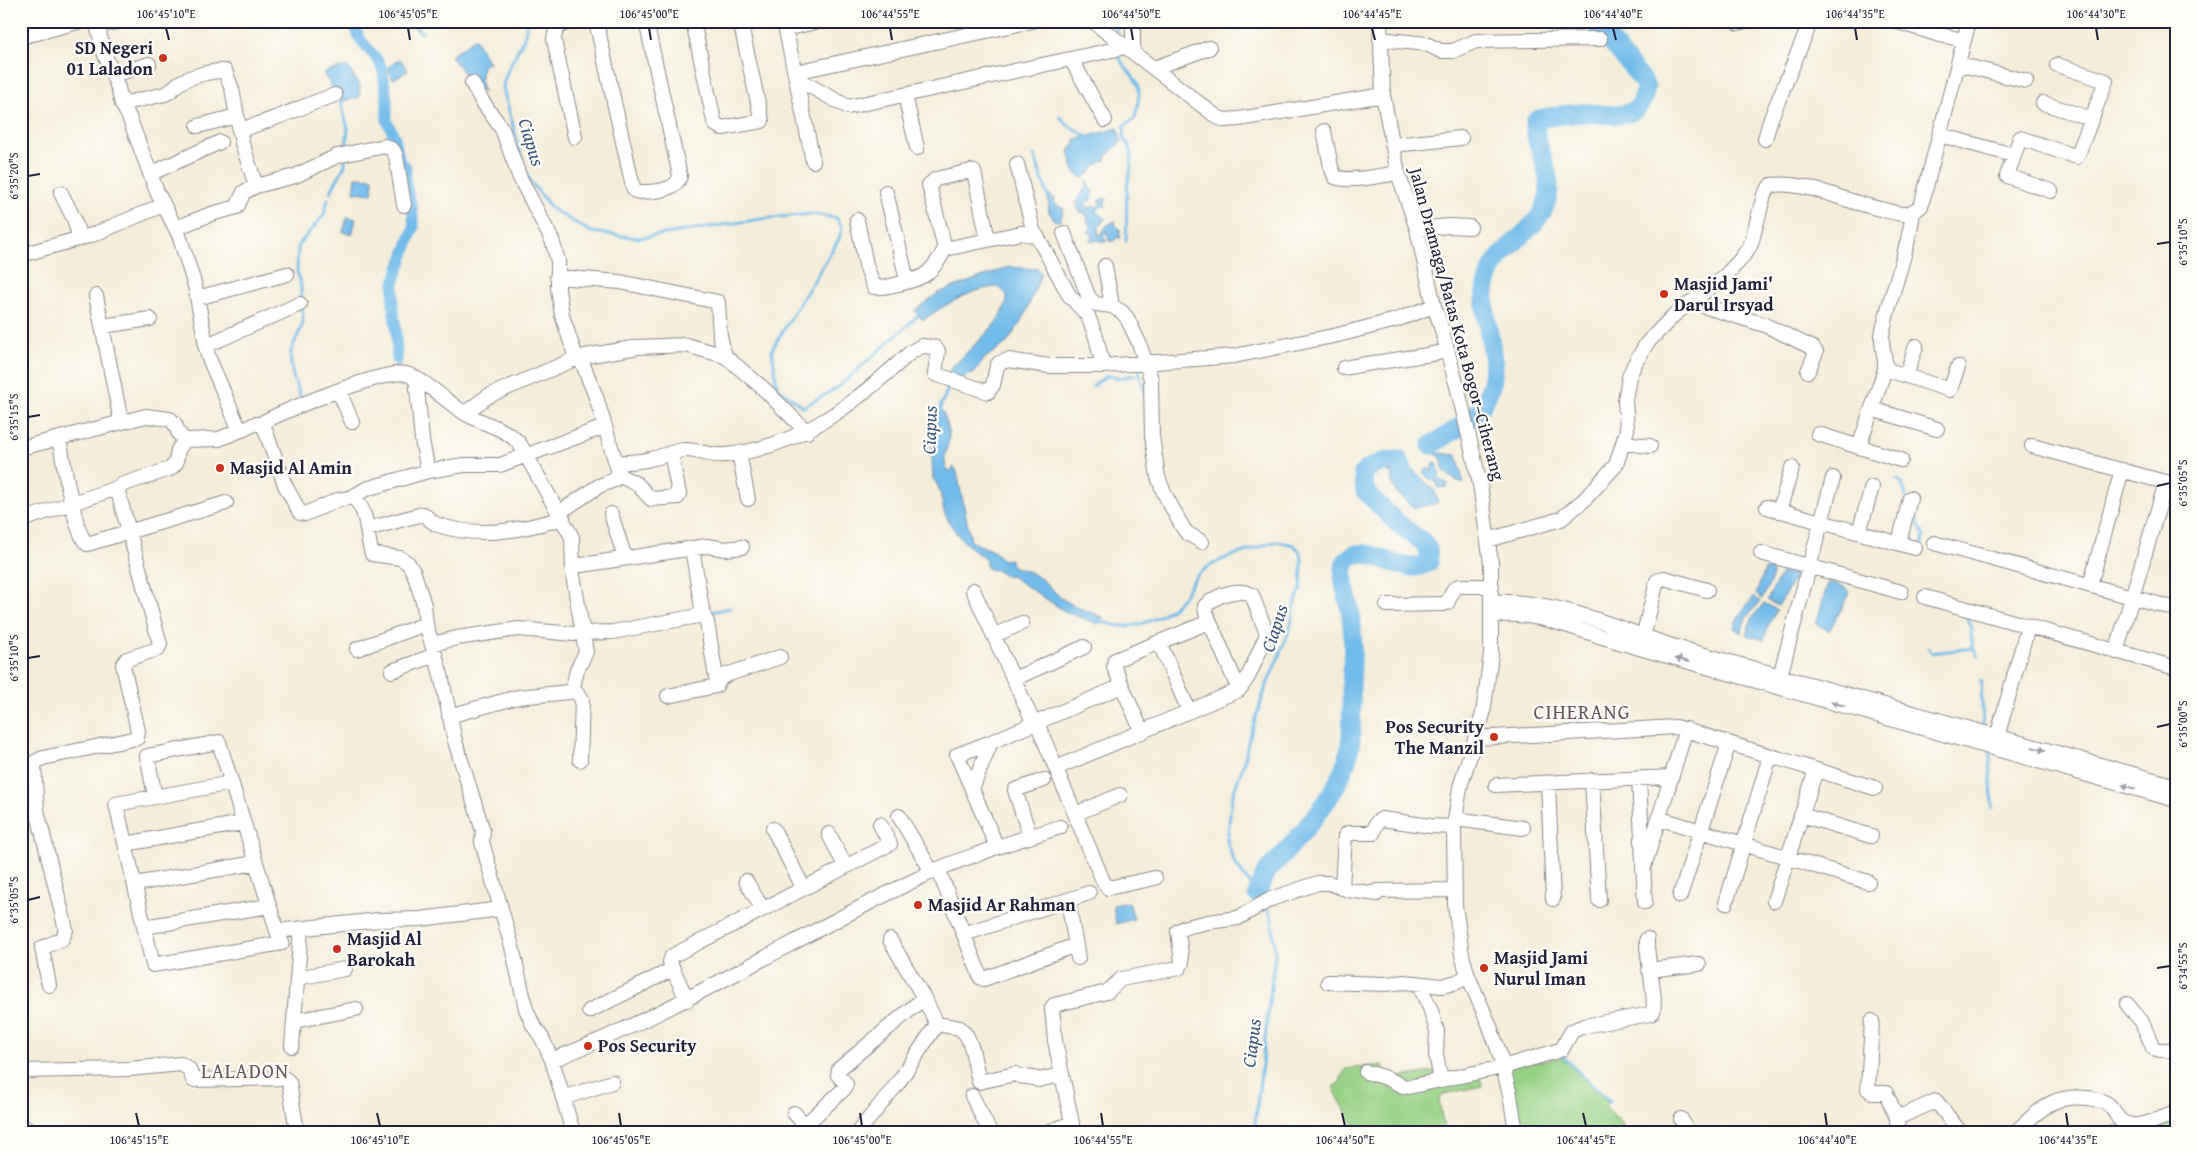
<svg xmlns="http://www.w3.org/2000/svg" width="2197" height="1153" font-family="'Gentium Book Plus',serif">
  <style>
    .green { fill: #97d185; stroke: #5c7a60 }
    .water { fill: #72bceb; stroke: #4a6f93 }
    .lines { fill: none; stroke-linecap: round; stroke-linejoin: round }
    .stream { stroke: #72bceb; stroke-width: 3 }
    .canal { stroke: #72bceb; stroke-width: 11 }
    .river { stroke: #72bceb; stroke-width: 19 }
    .minor-casing { stroke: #8b888a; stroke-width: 16 }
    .minor { stroke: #fff; stroke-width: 14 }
    .oneway { fill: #9c9ca7 }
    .ticks { fill: none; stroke: #22223b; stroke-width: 2 }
    .poi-dot { fill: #c8321e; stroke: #fdfcf7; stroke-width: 2 }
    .labels { text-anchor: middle; stroke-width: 5; stroke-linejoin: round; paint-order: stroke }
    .poi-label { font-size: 18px; font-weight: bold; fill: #22223b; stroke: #fdfcf7; text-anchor: start }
    .street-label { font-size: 18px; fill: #22223b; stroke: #fdfcf7 }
    .water-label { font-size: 19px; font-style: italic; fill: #3e5879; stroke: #fdfcf7 }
    .quarter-label { font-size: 20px; letter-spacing: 1px; fill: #6a5461; stroke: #fdfcf7 }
    .neatline { fill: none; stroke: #22223b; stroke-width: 2 }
    .ticks-label { font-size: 12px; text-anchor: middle; fill: #22223b }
  </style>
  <rect width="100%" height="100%" fill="#fdfcf7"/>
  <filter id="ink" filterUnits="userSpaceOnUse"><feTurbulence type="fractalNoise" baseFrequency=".02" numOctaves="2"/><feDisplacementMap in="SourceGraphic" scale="10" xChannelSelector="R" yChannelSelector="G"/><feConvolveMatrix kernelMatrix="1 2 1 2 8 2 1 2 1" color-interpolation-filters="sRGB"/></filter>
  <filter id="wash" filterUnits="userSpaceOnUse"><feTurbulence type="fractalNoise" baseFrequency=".0096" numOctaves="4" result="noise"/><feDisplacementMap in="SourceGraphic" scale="20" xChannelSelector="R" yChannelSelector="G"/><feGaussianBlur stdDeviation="1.12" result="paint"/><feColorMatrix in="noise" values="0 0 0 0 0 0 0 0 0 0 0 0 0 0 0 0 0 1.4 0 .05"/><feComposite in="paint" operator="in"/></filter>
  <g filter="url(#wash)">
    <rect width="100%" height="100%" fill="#f4edd9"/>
    <path class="green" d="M1561,1057L1601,1092L1608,1103L1605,1106L1614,1118L1618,1117L1626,1132H1518L1508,1067Z
      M1383,1065L1385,1073L1396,1078L1442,1070L1443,1077L1478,1069L1482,1086L1441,1095L1439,1102L1445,1132H1362L1350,1120L1333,1087L1340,1082L1345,1069Z
      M2176,1122V1132H2045Z"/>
    <path class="water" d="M475,38L489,63L483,65L480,80L484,92L471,83L451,56Z
      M400,59L408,71L393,79L388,67Z
      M347,66L360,86L359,97L341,102L323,73Z
      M1118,128L1121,142L1107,156L1106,160L1096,165L1090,173L1083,178C1068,171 1074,164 1069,151L1075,144V140Z
      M356,177L373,178L372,194L354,192Z
      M1087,180L1089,187L1094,191L1092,200L1085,202L1088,209L1093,206L1097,207L1101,203L1098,201L1102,199L1107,198L1105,202L1106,207L1103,206L1095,211L1105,218L1099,227L1098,235H1101L1106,226L1115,221L1116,226L1120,229V239L1118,237L1114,241H1109L1107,231L1103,237L1107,241L1104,242L1097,240L1093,242L1090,241L1093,235L1088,232L1091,227L1087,221L1088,218L1085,213L1080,212L1076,202L1086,187Z
      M1050,194L1055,199L1054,203L1064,209L1060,221L1054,220L1049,212L1048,196Z
      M347,217L356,219L352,235L343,232Z
      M1009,267L1038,269L1041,274L1024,317L1007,343L985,358L974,373L961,378L955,388L945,381C948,373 951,365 959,361C974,343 1008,320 1007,295L999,287C974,287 943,306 923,320L914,311L938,293Z
      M933,410L943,412C946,419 948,427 949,435C949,448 940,459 948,470L951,471L954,467L957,472L971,541L995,552L1003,560L1010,559L1013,567C1036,572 1043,580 1059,596C1067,604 1092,613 1103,617L1098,624L1066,612L1011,576L1007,577L994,569L990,570L986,566V560C967,545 957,538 946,516C940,504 943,489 933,479L931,442L934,419Z
      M1423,441L1429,442L1439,453L1457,455L1464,484L1450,477L1444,471L1441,457L1427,450Z
      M1434,463H1437L1440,475L1438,478L1448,484L1446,487L1437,488V482L1429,479L1423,472L1428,468L1432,471Z
      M1410,467L1435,491L1438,503L1415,508C1403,499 1389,491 1392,474L1386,472Z
      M1765,569L1773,570L1771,581L1762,599L1756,594Z
      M1782,572L1785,574H1797L1778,606L1767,600Z
      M1831,582L1849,590V595L1829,631L1816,624L1828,583Z
      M1754,597L1760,601L1746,618L1741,633L1734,628C1738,615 1745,607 1754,597Z
      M1764,603L1777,610L1767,628L1764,640L1746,635L1752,618Z
      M1129,902L1134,919L1116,924L1113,905Z"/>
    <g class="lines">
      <path class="stream" d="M413,21L416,28L422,33
        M526,21C530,40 505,64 503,88L524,167L530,181L552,209L591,232L639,238L761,219L811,214L837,218L842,229L839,239L772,349L777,387L803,407L837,388L920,314
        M1115,21L1117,32
        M1118,54C1122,67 1136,77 1138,85C1141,95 1137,108 1135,118L1124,126V139C1139,154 1128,172 1127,190C1126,207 1127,224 1126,241
        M341,102L348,129L346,149
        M1060,117L1069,126L1088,137
        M1034,155L1048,196
        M330,193L345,165V158
        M301,299V287L297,271L298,248L301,242L324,215L328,199
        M1139,366L1140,377L1145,391
        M1093,386L1106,376H1115L1116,379L1134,375
        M301,398C295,384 289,368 291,352C294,338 309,323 301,308
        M940,416L941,405L950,384
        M1897,479L1902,483L1906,497
        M1912,512L1924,536L1922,544
        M707,613L730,608
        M1096,620C1104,622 1113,626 1122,626C1142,628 1171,613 1183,597C1189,588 1192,579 1201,572C1216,560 1236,554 1254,549C1274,543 1271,539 1294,545L1300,552L1302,559L1301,589L1295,603L1290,629L1266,687L1248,742L1244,763L1232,797L1227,841L1234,862L1262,900
        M1929,648L1931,653L1973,648L1970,625L1966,616
        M1973,648L1978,656
        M1981,680L1983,729
        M1990,753L1992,808
        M1562,1056L1610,1102
        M1254,1132L1275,954L1272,919L1265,905"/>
      <path class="canal" d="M353,21L359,38L379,62L383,72L387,99V121L395,138L400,162L406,167L405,183L412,207L414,227L394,282L393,305L396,330L397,360"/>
      <path class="river" d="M1431,445C1464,425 1494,408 1494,364C1492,341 1483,315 1485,292C1491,241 1545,236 1549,190C1550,167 1534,146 1535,122L1539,119C1553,116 1568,114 1582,113C1597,112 1619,119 1633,111C1641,107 1644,97 1646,88L1643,81L1594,21
        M1257,894C1260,887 1262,879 1266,873C1270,866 1277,862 1282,856C1310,823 1349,783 1351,737C1352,721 1351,704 1351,688C1352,659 1355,632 1349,604C1346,592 1339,571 1347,560C1364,538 1404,581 1429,562L1428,549L1423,542L1396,522L1365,491L1363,473C1375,463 1384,461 1399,460L1403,469"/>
    </g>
  </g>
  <g filter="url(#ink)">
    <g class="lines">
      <defs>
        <path id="minor" d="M96,21L105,55L118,88L122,104L129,117L157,192L179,235L195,286L208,356L238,426L242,430L255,424H263L285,485L300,513L305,514L338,500L352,497C369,508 366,537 372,554L400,558L408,563L414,573L424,605L426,624L441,675L455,741L483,831L482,842L512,947L526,1009L533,1025L542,1038L552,1060L573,1132
          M573,21C561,24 555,26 554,40L575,137
          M596,21L633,187L635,191L640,192C653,192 677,191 680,176L646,21
          M693,21L714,121L716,125L722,128L762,121L740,21
          M784,21L813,161
          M1092,21L1217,117L1224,120L1239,119L1383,95
          M1380,21L1383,95L1398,173L1417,229L1434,306L1440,323L1459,394L1480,484L1491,563V654L1483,714L1460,787L1454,827L1455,905L1462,955L1468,976L1489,1024L1499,1052L1510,1095L1516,1132
          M1895,21L1940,35L1964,40
          M1738,23L1745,21
          M97,26L122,21
          M786,29L819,21
          M33,34L81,21
          M21,37L26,36L24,21
          M1380,39L1426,44L1441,51H1453L1476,41L1600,39
          M1133,52V21
          M1071,59L1105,120
          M1958,64L2026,81
          M1154,68L1209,48
          M795,72L1032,21
          M113,75L149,64
          M797,79L848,107L1126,47
          M472,83L482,101L502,129L520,178L552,240L558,261V289L562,315L576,358
          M905,95L917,148
          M2043,103L2092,119
          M122,104L165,94C173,92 174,85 181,82C192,76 213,70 225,71L232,89L242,143L256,186
          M198,126L237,116
          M239,130C273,121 302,106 335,95
          M1324,131L1331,167L1335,177C1350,183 1382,175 1398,173
          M1940,135L2013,155
          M1765,139L1771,118L1811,21
          M1394,145L1461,138
          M1017,164L1034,234
          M150,174L220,142
          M2051,191L2007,176L2020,138L2077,157L2106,81L2057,65
          M886,192L907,280
          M61,193L74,219L80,239
          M857,220L866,265L874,287C884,289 918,280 926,274C935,267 940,258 945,249L929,185L936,179L971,171L974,172L988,240
          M176,228L211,214L237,207L244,192L256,186L295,176L337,156L385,146L393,150L396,156L404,205
          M1417,229L1449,226L1470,227
          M1064,233L1089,298L1096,304L1112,306L1122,312L1127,318L1139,343L1151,379L1152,436L1158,477L1164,493L1183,528L1187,533L1202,542
          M945,249L1021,233L1037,236L1069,295L1088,316L1096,337L1103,366
          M21,255L92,235L163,205
          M1105,266L1112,306
          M557,277L620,282L718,302L720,336L725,356
          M96,296L121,421
          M197,298L287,274
          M1691,302L1765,325L1813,348L1816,352L1808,371
          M103,326L150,319
          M205,346L300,304
          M1344,368C1379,361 1414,358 1448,351
          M1885,369L1950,390L1958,367
          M1906,376L1916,346
          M416,378L422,440L428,471
          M339,391L352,422
          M1872,409L1937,429
          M465,413L488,396L580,357L638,347L686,345L725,356L764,389L807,432
          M262,423C283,411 387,368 406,374C424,379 448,403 466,414C484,424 511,430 521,446L572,537L573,575L586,652L577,670L573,688L569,692L518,697L449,716
          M1818,434L1901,460
          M59,438C63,458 74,533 87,544L226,503
          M1624,443L1650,446
          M2032,446L2176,485
          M1859,447L1885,369C1886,358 1881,346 1882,335C1890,293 1908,254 1913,212
          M21,448L146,416L170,419L175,424L179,434L185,440L219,439L241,430
          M739,453L748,499
          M616,463C627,462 639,462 650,459C661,457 672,452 683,450C697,449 710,457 725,455C803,447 855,402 911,352L922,346L934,347L938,351L935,374L988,392L993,385L997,366L999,363L1008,360L1049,366H1103L1234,356L1338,335L1396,320L1434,306
          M618,475L637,484L651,499L678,497L679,494L671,453
          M352,497L366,489L428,471L464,465H500L604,427
          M1767,507L1915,548
          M1779,511L1792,468
          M560,512L599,486L614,480L619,473L596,397L580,357
          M611,514L625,558
          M28,518L117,488
          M367,529L423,514C428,517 432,523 438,525C480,539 522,530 563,518
          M1859,532L1872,487
          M1488,540L1561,519L1584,500L1616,465L1627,430L1625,400L1629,377L1634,365L1647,343L1674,315L1724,277L1741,259L1751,244L1764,195L1771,185C1808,181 1845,202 1881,209C1888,211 1896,214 1904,214C1911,214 1916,210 1921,206L1969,21
          M1899,543L1910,498
          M1934,543L2176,609
          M692,548L703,615L707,622L717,684
          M1761,553L1901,592
          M573,563L582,565L707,546L726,549L742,547
          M2090,585L2122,470
          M973,590L1034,724
          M1925,597L2176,668
          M1492,602C1546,600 1593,618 1643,636C1662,643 1682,649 1701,654L2176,786
          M1387,605L1443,604L1447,603L1454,589L1459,586H1492
          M1493,616C1528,610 1566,625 1599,636C1626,644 1652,652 1679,659C1845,706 2011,752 2176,800
          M583,633L613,632L703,615
          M995,635L1022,623
          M1159,642L1189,711
          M432,644L457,638L518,629L574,634
          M1641,645L1657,581L1664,578L1707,590
          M357,649L426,624
          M2116,652L2166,482
          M392,671L435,655
          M1780,676L1833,478
          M1014,679L1084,647
          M573,688L582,699L580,760
          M668,696L716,686L720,679L726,675L780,657
          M1037,723L1103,881L1108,888L1155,878
          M1142,732L1114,667L1115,660L1209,622
          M1997,737L2028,627
          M1475,738L1676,727L1875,788
          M1056,768L1239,690L1248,677L1267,634L1252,595C1237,587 1217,595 1205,606L1206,613L1239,690
          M1639,778L1645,902
          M1592,780L1599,900
          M231,783L116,804L153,965L282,943L277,931L379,920L420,919L501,909
          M1548,783L1553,899
          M1496,785L1671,777
          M972,789L957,755L991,742
          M155,796L147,756L219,742L277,931
          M1075,814L1120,795
          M1801,815L1871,836
          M899,816L932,872
          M1658,818L1868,882
          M1455,819L1523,828
          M773,829L803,887
          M829,834L845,866
          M1030,837L1015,790L1044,780
          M125,844L243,823
          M997,847L1060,827
          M938,869L981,978L984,979L1076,945
          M1643,870L1686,729
          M746,881L762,908
          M135,884L255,863
          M1342,888L1345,836L1348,833H1373L1377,822L1382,819L1430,826L1454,827
          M1680,896L1729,743
          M1068,900L1078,958
          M1774,901L1816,770
          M1726,903L1770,756
          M144,927L269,906
          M964,934L1089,893
          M673,969L687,1000
          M1649,970L1699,964
          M297,978L345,969
          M1328,982L1385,984L1405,982L1442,986L1457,982L1468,976
          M49,985L42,948L62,939L66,930L37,810L34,766L35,762L43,758L137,738L138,731L123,665L127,659L158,649L160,644L117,488L121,485L170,469L176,463L178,450L185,440
          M1419,985L1430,1008L1437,1031L1436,1054L1441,1081
          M2127,1004L2142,1022L2153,1048L2160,1050H2176
          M589,1011L673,969L670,962L672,956L890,844L880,824
          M294,1021L356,1009
          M1872,1021L1868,1089L1873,1093H1886L1897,1118L1898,1132
          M937,1024L960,1028L967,1036L972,1049L979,1082L1015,1074C1022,1079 1030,1075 1038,1080L1061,1075
          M292,1046L301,929
          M552,1060C686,1008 807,930 936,870C956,861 977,855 997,847L972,789L991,742L1122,686
          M21,1071L129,1069L181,1064L189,1069L193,1080L284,1078L289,1082L297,1132
          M1366,1072L1384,1077L1403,1086L1408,1087L1503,1067L1557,1051L1562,1049L1572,1031L1584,1026L1650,1014L1653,1012C1657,993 1646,961 1647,939
          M972,1096L990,1132
          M563,1098L612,1082
          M794,1113L812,1132
          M1897,1118L1936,1101L1960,1132
          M1681,1119L1688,1132
          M21,1125L29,1130
          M805,1125L844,1089L846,1084L838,1075L839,1069L924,998
          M858,1132L898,1083L937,1024L924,998L890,940
          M1048,1132L1072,1123L1055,1041L1052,1008L1054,1005L1107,992L1121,979L1179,968L1182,963L1178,931L1186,927L1208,922L1238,918L1271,899L1318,883H1329L1348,890L1377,894V891L1454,890
          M2015,1132C2042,1109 2051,1094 2088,1098C2095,1099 2105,1101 2110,1106C2118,1114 2116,1123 2132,1125C2146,1127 2162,1117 2176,1113"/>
      </defs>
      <use href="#minor" class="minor-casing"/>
      <use href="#minor" class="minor"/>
    </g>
    <defs><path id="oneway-solid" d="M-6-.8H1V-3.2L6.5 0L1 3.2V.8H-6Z" transform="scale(1.25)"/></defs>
    <g class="oneway">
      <use href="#oneway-solid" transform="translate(1682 660) rotate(-165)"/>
      <use href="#oneway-solid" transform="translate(1838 704) rotate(-165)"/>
      <use href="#oneway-solid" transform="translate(2039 749) rotate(16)"/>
      <use href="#oneway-solid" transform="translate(2129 787) rotate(-164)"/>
    </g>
  </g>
  <path class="ticks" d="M166,28L169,40M408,28L410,40M649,28L651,40M890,28L892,40M1131,28L1133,40M1372,28L1375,40M1613,28L1616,40M1855,28L1857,40M2096,28L2098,40M28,176L40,174M2157,244L2170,242M28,417L40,415M2157,486L2170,483M28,658L40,656M2157,727L2170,724M28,900L40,897M2157,968L2170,966M136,1113L139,1126M377,1113L380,1126M619,1113L621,1126M860,1113L862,1126M1101,1113L1103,1126M1342,1113L1345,1126M1583,1113L1586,1126M1825,1113L1827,1126M2066,1113L2068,1126"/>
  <g class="poi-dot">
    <circle cx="163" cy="58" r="5"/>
    <circle cx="1664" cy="294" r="5"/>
    <circle cx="220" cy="468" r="5"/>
    <circle cx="1494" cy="737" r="5"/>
    <circle cx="918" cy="905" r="5"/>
    <circle cx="337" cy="949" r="5"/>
    <circle cx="1484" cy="968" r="5"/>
    <circle cx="588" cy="1046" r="5"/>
  </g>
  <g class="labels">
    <g class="poi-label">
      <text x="153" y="54" text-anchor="end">SD Negeri<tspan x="153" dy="21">01 Laladon</tspan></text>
      <text x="1674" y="290">Masjid Jami'<tspan x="1674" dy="21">Darul Irsyad</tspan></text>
      <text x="230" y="474">Masjid Al Amin</text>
      <text x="1484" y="733" text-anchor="end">Pos Security<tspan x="1484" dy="21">The Manzil</tspan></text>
      <text x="928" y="911">Masjid Ar Rahman</text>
      <text x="347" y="945">Masjid Al<tspan x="347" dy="21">Barokah</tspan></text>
      <text x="1494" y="964">Masjid Jami<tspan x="1494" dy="21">Nurul Iman</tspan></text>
      <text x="598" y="1052">Pos Security</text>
    </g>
    <g class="street-label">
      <text transform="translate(1457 324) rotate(75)" y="6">Jalan Dramaga/Batas Kota Bogor–Ciherang</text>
    </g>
    <g class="water-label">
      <text transform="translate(532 142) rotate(73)" y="7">Ciapus</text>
      <text transform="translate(929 430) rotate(-88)" y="7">Ciapus</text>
      <text transform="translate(1274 628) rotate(-72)" y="7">Ciapus</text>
      <text transform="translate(1251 1043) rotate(-83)" y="7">Ciapus</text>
    </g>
    <g class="quarter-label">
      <text x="1582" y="719">CIHERANG</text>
      <text x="245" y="1078">LALADON</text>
    </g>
  </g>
  <rect width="2197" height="1153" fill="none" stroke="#fdfcf7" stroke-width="55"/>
  <rect x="28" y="28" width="2142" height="1098" class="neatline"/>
  <g class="ticks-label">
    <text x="166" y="18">106°45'10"E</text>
    <text x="408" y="18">106°45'05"E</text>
    <text x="649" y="18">106°45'00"E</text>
    <text x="890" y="18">106°44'55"E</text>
    <text x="1131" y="18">106°44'50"E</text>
    <text x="1372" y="18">106°44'45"E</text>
    <text x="1613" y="18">106°44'40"E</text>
    <text x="1855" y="18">106°44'35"E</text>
    <text x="2096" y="18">106°44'30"E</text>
    <text transform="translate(14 176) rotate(-90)" y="4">6°35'20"S</text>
    <text transform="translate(2183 242) rotate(-90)" y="4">6°35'10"S</text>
    <text transform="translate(14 417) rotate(-90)" y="4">6°35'15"S</text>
    <text transform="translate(2183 483) rotate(-90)" y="4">6°35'05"S</text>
    <text transform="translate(14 658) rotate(-90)" y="4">6°35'10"S</text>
    <text transform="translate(2183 724) rotate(-90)" y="4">6°35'00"S</text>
    <text transform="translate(14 900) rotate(-90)" y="4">6°35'05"S</text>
    <text transform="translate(2183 966) rotate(-90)" y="4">6°34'55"S</text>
    <text x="139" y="1144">106°45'15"E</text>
    <text x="380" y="1144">106°45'10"E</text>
    <text x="621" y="1144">106°45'05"E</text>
    <text x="862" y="1144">106°45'00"E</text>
    <text x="1103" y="1144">106°44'55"E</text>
    <text x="1345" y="1144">106°44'50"E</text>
    <text x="1586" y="1144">106°44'45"E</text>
    <text x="1827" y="1144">106°44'40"E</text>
    <text x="2068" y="1144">106°44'35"E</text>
  </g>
</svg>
